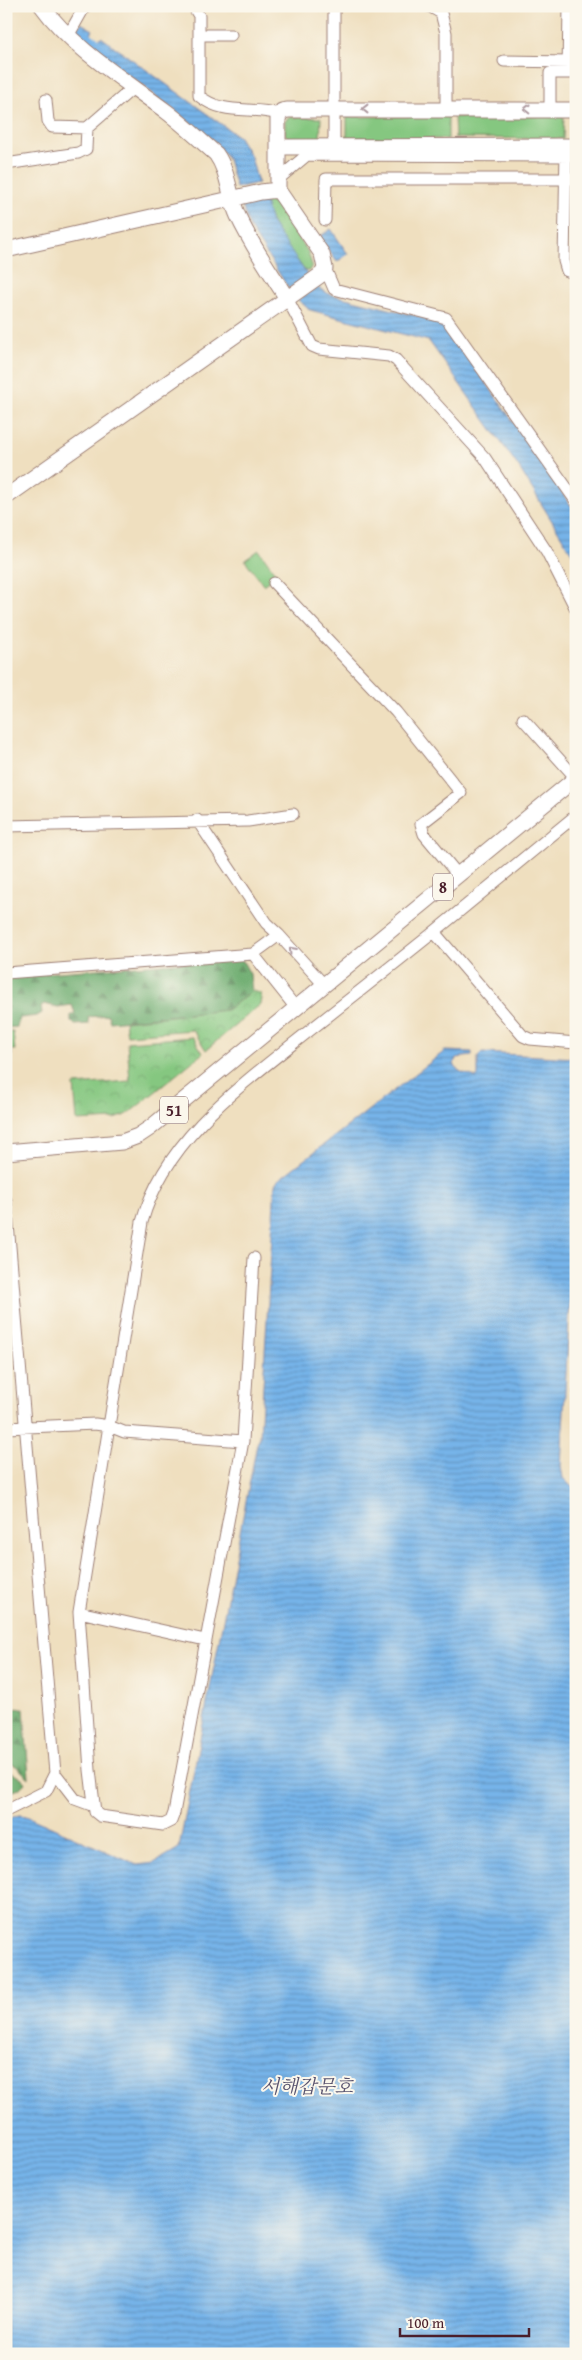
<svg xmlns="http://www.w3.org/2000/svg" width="582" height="2360" font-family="'Gentium Book Plus','Noto Serif KR',serif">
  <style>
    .green { fill: #85c780; stroke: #687356 }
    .forest { fill: url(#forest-firs); stroke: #5b664c }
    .park { fill: url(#park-crowns); stroke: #687356 }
    .water { fill: url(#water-rules); stroke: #606a8a }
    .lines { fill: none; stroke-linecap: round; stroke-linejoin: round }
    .canal { stroke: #76b4e9; stroke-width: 9 }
    .minor-casing { stroke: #9c7f75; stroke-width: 13 }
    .major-casing { stroke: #9c7f75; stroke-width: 17 }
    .minor { stroke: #fff; stroke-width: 11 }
    .major { stroke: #fff; stroke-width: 15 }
    .rail-casing { stroke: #4a1f2b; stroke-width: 4.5 }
    .rail { stroke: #fbf7ec; stroke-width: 2.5; stroke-dasharray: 8; stroke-linecap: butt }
    .oneway { stroke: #ae9aa0 }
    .labels { text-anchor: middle; stroke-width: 4; stroke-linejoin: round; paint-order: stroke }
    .shield { fill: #fbf7ec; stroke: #7f6065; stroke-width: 1 }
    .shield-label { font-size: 16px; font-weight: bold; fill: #4a1f2b }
    .water-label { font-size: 19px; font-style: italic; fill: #59536e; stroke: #fbf7ec }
  </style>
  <defs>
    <pattern id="forest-firs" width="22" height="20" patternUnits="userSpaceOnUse" patternTransform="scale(1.25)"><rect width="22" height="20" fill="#6cac6e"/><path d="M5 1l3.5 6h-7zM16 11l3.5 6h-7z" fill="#5b8b5b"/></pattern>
    <pattern id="park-crowns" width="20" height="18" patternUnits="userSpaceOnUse" patternTransform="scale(1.25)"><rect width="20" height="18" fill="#85c780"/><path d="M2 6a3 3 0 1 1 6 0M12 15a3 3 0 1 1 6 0" fill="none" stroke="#74aa6f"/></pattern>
    <pattern id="water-rules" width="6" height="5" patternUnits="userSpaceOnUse" patternTransform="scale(1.25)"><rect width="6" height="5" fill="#76b4e9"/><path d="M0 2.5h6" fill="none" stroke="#6392bd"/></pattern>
  </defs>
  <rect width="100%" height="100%" fill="#fbf7ec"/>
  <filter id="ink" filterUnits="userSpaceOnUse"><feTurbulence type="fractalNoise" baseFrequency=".02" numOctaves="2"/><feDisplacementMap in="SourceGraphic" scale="10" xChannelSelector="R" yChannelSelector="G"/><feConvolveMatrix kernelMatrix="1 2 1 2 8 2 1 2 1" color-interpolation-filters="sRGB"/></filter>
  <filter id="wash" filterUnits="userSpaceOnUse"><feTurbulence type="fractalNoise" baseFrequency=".0096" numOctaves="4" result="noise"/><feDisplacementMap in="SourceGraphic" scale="20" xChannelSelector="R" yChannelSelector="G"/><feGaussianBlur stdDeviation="1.12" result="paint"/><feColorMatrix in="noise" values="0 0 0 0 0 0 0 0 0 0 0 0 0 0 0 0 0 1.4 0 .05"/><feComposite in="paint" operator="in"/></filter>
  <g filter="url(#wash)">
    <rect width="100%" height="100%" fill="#efdfbf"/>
    <path class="green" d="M448,116V139L347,138V117Z
      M564,116L563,139L455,138L454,117Z
      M290,117L321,118L320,140L288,138L285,134V121Z
      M264,199L277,205L308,252L312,265L309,271H305C293,255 264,219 264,199Z
      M259,550L277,575L263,585L245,560Z
      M6,1032H13L15,1050H11L12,1055H6Z"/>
    <path class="forest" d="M241,958L250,974L252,991L227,1010L110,1022L108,1015L88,1017L89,1024L75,1025L71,1021V1015L75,1013L72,1005L58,1007L44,1004L41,1006L42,1013L37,1016L20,1018L17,1027L6,1028V976Z
      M24,1708L29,1778L16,1766L6,1762V1709Z
      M6,1770L22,1778L25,1783L19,1789L6,1794Z"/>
    <path class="park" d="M252,991L260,993L262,999L261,1004L206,1050L193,1030L127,1035L125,1021L227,1010Z
      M193,1037L203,1053L128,1114L115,1119L77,1121L74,1085L130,1081L127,1042Z"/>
    <path class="water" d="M81,23L93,30L85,42L73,34Z
      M101,37L239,137L251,157L258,183L236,188L228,159L214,141L93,48Z
      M264,199L271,222L308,276L289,289L250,228L241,203Z
      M331,229L348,254L337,262L319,237Z
      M317,287L329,294L445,323L576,513V560L518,466L429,341L310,310L298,300Z
      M445,1051L472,1052V1056L456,1058L454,1064C458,1075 470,1073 476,1078L478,1076V1057L482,1053L576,1058V1188L561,1466L563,1478L576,1491V2354H6V1820L19,1815L26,1816L137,1865L154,1863L179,1848L257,1444L260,1437L275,1184L278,1180Z"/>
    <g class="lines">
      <path class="canal" d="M80,30L105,49"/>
    </g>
  </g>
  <g filter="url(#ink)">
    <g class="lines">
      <defs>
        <path id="minor" d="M193,6L199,16V96C224,116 250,106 279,114
          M429,6L441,13L446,33V109
          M199,35H231
          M68,36L85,6
          M504,61L569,62
          M568,73L569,6
          M46,100L48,121L52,127L87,128L133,88
          M550,110V73H574
          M334,146V6
          M566,150L564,261L567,271L576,273
          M6,164L78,153L86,149L87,128
          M282,176L307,155L576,156
          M325,220L326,179H576
          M325,268L334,289L446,318L576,501
          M288,300L312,346L319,349L389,356L396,360L485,458L547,552L576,609
          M274,583L396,712L461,793L421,824L424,834L458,875
          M523,719L576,778
          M574,817L434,932L523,1036L530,1039L576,1043
          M197,820L266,923L279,935
          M6,826L248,821L293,814
          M6,973L253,954
          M296,1008L253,954L279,935L325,986
          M6,1200L55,1773L46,1791L6,1811
          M6,1428L95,1424L109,1426L142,1222C165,1138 244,1083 309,1031C351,998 393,965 434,932
          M243,1441L124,1432L109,1426L79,1612L90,1770L95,1812L100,1816L163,1825L171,1821L174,1813L243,1441L254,1258
          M79,1612L205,1640
          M55,1773L75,1799L94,1806"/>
        <path id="major" d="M42,6C73,49 125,80 167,112C184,125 200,140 216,154C229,172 229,197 238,216C252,246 271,273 288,300
          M576,110H288L282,111L278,118V147L576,146
          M6,250L261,192L278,190V147
          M6,497L322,274L325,268L322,254L278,190
          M6,1152L122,1142L138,1136L150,1128L576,778"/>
      </defs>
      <use href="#minor" class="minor-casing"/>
      <use href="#major" class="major-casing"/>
      <use href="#minor" class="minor"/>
      <use href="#major" class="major"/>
      <defs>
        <path id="rail" d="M575,1393L576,1371"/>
      </defs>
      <use href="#rail" class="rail-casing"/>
      <use href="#rail" class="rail"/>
    </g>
    <defs><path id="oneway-chevron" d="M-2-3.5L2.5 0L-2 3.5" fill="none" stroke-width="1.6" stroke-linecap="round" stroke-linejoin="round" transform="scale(1.25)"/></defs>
    <g class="oneway">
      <use href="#oneway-chevron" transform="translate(365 109) rotate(180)"/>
      <use href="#oneway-chevron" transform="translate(527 109) rotate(-179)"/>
      <use href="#oneway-chevron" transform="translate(292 950) rotate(-132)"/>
    </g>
  </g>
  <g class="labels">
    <g class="shield">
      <rect x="433" y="873.5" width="20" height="27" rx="4"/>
      <rect x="160" y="1096.5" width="28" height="27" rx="4"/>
    </g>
    <g class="shield-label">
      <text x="443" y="893">8</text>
      <text x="174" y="1116">51</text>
    </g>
    <g class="water-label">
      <text x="307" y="2093">서해갑문호</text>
    </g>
  </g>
  <rect width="582" height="2360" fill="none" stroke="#fbf7ec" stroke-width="25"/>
  <path d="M400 2328v8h129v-8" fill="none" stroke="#4a1f2b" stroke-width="2.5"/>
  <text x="407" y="2328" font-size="15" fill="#4a1f2b" stroke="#fbf7ec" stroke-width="4" paint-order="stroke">100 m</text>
</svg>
